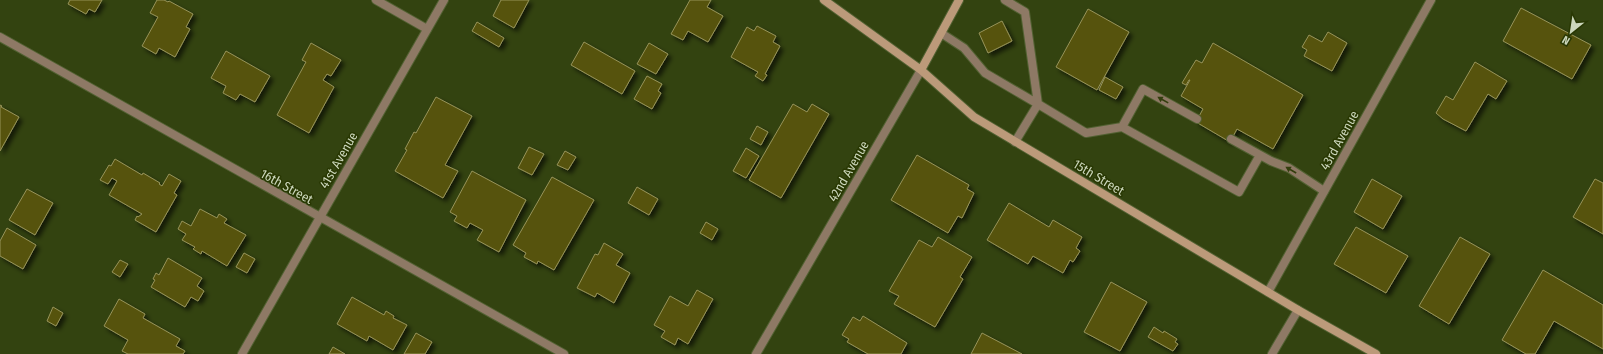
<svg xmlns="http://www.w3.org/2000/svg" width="1603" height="354" font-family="'Fira Sans Condensed',sans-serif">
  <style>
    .building { fill: #575207; stroke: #96935b; filter: url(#shadow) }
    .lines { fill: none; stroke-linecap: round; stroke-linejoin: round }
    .lane-casing { stroke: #526132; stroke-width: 10 }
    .street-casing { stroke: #526132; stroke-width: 10 }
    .secondary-casing { stroke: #526132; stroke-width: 10 }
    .lane { stroke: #8e7965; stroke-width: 8 }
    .street { stroke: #8e7965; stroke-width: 8 }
    .secondary { stroke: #bc9a7a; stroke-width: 8 }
    .oneway { fill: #333e0d }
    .labels { text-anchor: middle; stroke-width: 3; stroke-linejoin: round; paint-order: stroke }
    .street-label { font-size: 13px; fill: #ccd7bc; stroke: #293803 }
  </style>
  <defs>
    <filter id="shadow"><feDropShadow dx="3.5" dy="3.5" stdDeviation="2" flood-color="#0009"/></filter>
  </defs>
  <rect width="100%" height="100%" fill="#334310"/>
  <path class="building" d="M70,0H102L95,12L89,9L86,14L68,4Z
    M157,0H164L168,2L169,1L193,14L186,27L190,29L175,57L159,48L156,54L142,46L158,17L150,13Z
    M501,0H529L514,28L493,16Z
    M690,0H711L707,7L723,16L708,42L688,31L683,40L671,34Z
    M1521,8L1591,45L1572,79L1503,41Z
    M1088,9L1129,32L1097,90L1056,67Z
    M1002,21L1012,41L988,53L979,33Z
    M477,22L504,38L499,47L472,31Z
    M757,26L776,36L773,42L780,46L765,74L767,75L763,81L755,76L758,72L731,57L747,27L754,31Z
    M1328,32L1347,43L1332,71L1304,56L1307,50L1302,47L1309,35L1322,42Z
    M584,42L635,71L622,94L571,65Z
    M311,43L341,60L331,76L327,74L323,80L334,87L309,133L277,115L306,62L302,60Z
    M649,43L668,54L656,74L637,64Z
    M1213,43L1303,95L1273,149L1237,129L1230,142L1196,122L1203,109L1181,96L1190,80H1189L1186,85L1182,83L1196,60L1202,63Z
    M226,51L270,76L255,102L240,94L236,100L223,93L226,86L211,78Z
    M1475,62L1507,81L1496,99L1488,94L1466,131L1443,119L1436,113L1446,96L1453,100Z
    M647,76L662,84L658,91L661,93L652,109L634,99Z
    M1105,77L1123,87L1116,99L1099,90Z
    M436,97L472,116L445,165L458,171L443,198L395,171L407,150L405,149L414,132L416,133Z
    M793,104L807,112L812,104L829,114L781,198L749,180Z
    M0,105L2,106L1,107L19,117L0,151Z
    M757,126L768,132L761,145L750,139Z
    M529,147L544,154L532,175L518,168Z
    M746,148L759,156L746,178L733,171Z
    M565,151L576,157L568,170L557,165Z
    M917,155L969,185L967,189L974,193L962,218L958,216L948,233L891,200Z
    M115,159L142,175L143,173L160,183L159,184L162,186L169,174L181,181L174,193L177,195L156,232L135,220L137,216L138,217L142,214L109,195L117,181L112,178L108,184L100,180L109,165L111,166Z
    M472,171L526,200L499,252L477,240L483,230L470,223L467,228L454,221L457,216L450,212Z
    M552,177L594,200L554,270L538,261L537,264L524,257L526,253L513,245Z
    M1372,179L1402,196L1383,229L1354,212Z
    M1595,179L1603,183V234L1573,217Z
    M637,187L658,199L649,215L628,203Z
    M27,189L53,203L35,235L9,220Z
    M1009,203L1049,227L1053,220L1082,237L1076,248L1080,251L1073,262L1070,260L1063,273L1033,256L1028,264L987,240Z
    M200,209L217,218L219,214L227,219L224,223L246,235L227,266L202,251L201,254L193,249L195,247L182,240L186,234L178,229L182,221L191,226Z
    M706,222L718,229L712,240L700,233Z
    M1356,227L1408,256L1386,293L1334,264Z
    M7,228L36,245L23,269L0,256V241Z
    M938,237L972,257L960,277L963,279L935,327L894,304L899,296L889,291L919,240L932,247Z
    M1460,237L1490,254L1449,324L1419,306Z
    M604,243L623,254L616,265L630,273L614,303L597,293L595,297L577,288L595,254L598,255Z
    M244,253L255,259L247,273L236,267Z
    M168,258L202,278L197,286L204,291L198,301L191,297L185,307L151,287L155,280L153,279L156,273L159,275Z
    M120,260L128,264L120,277L112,272Z
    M1543,270L1603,305V349L1554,321L1535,354H1526L1502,340Z
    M1111,282L1147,302L1120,351L1084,332Z
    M697,290L713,299L688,344L678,338L675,345L661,337L665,331L654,325L670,296L688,306Z
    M352,297L384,315L386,311L394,316L393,318L407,325L393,350L369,336L367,341L337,324Z
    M119,299L145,314L143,318L180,339L176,346L185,351L183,354H128L122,351L128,340L104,326Z
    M53,307L63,313L56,326L47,321Z
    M863,316L907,343L901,354H868L847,342L849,339L842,335L853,317L860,321Z
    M1154,327L1163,333L1164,331L1177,339L1175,342L1178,344L1173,351L1148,337Z
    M416,333L432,342L425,354H404Z
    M982,333L1022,354H971Z
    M333,347L345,354H329Z"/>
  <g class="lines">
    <defs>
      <path id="lane" d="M376,0L427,29
        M1005,0L1025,12L1038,104
        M941,33L964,48L985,73L1038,104
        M1122,127L1143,89L1197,119
        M1231,139L1271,161L1289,168L1324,191
        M1015,142L1038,104L1086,133L1122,127L1239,192L1260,155"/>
      <path id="street" d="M0,37L564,354
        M1268,292L1431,0
        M242,354L444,0
        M756,354L921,70
        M1272,354L1298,310"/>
      <path id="secondary" d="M824,0L921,70L974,117L1298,310L1376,354
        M921,70L959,0"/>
    </defs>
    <use href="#lane" class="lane-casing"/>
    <use href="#street" class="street-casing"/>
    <use href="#secondary" class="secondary-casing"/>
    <use href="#lane" class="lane"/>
    <use href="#street" class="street"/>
    <use href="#secondary" class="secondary"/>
  </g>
  <defs><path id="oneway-solid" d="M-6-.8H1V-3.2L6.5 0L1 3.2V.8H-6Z"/></defs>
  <g class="oneway">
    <use href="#oneway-solid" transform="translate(1163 100) rotate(-151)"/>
    <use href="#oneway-solid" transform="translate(1291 170) rotate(-150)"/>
  </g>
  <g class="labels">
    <g class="street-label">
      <text transform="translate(1339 140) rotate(-61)" y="5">43rd Avenue</text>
      <text transform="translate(338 160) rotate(-60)" y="5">41st Avenue</text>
      <text transform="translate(848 171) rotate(-60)" y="5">42nd Avenue</text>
      <text transform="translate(1099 177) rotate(31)" y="5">15th Street</text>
      <text transform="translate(287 186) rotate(29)" y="5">16th Street</text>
    </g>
  </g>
  <g transform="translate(1571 32) rotate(210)" stroke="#293803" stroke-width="3" paint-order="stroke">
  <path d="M0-3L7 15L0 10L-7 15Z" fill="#ccd7bc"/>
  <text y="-6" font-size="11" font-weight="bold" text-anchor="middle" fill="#ccd7bc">N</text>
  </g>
</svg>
